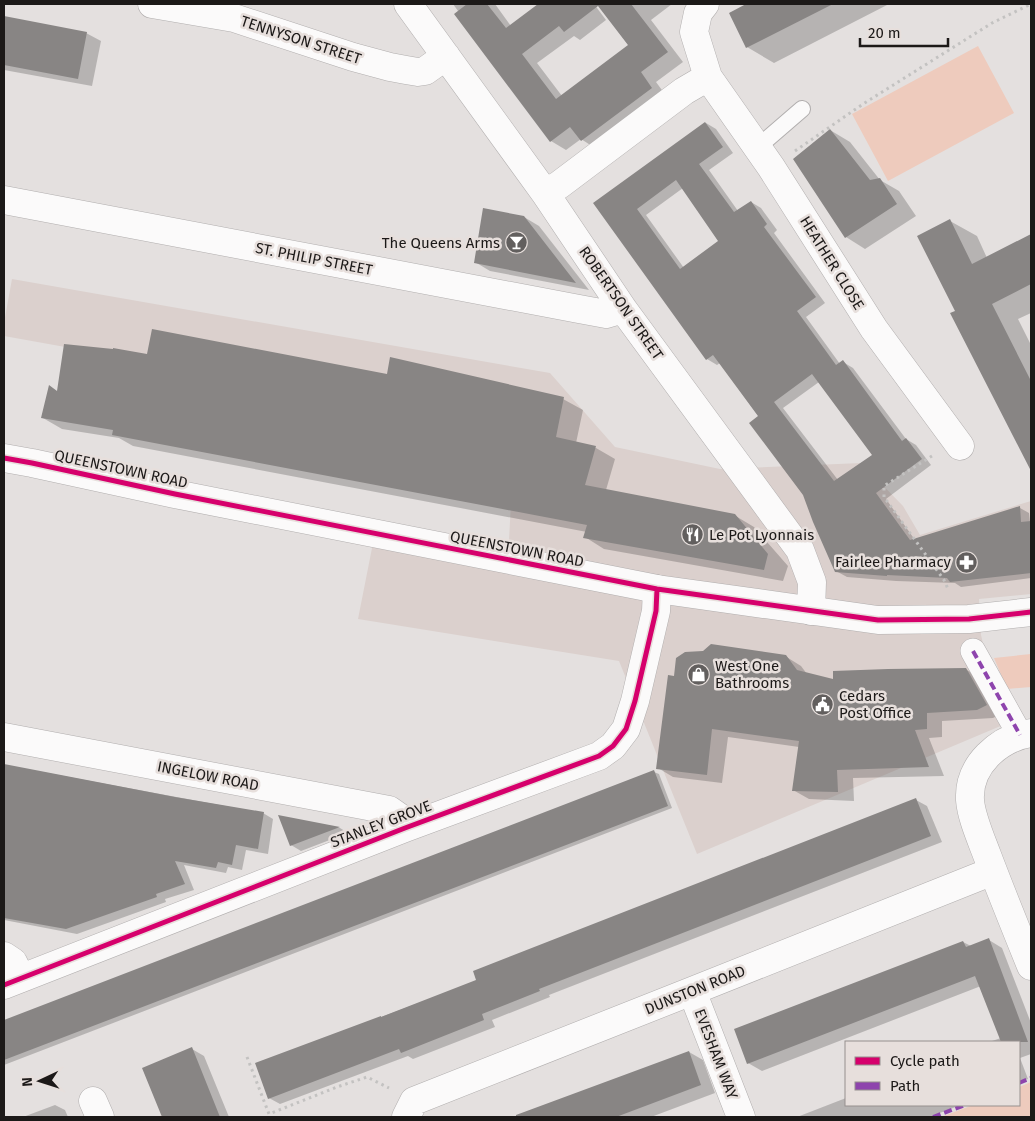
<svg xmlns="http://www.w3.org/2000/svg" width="1035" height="1121" font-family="'Fira Sans',sans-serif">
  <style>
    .built { fill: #dbd0cd }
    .green { fill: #eecbbd }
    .shadow { fill: #0003; fill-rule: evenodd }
    .building { fill: #888584; fill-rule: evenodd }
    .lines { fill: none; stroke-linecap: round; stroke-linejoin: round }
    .service-casing { stroke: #b1aeae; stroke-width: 18 }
    .pedestrian-casing { stroke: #b1aeae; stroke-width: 26 }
    .minor-casing { stroke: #b1aeae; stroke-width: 29 }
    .primary-casing { stroke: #b1aeae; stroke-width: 29 }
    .path { stroke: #c3c2c1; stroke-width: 3; stroke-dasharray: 2.5 4; stroke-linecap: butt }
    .service { stroke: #fbfafa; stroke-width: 16 }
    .pedestrian { stroke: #fbfafa; stroke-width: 25 }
    .minor { stroke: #fbfafa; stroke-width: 28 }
    .primary { stroke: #fbfafa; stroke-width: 28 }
    .quiet { stroke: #8e44ad; stroke-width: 4; stroke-dasharray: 8 4; stroke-linecap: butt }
    .cycleway-casing { stroke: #e7dfdc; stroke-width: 8 }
    .cycleway { stroke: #d6006c; stroke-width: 5 }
    .labels { text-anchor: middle; stroke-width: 5; stroke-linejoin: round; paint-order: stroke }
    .street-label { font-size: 15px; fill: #1c1918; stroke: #e7dfdc }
    .poi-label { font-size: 15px; fill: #1c1918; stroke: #e7dfdc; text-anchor: start }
  </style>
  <rect width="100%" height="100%" fill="#e4e0df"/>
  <path class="built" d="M12,279L550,373L615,447L720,469L861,463L903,506L920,535L1031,501V594L979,599L981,635L1003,725L697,854L619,661L358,619L373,543L508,559L515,428L4,336V323Z"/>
  <path class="green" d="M978,46L1014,113L888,181L852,114Z
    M1031,654V687L1007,689L994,658Z
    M1031,1082V1117H941L973,1105H1019V1087Z"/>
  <path class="shadow" d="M453,4H495L511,26L540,4H594L606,20L580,40L574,36L537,63L562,96L629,46L598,4H672L651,20L683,62L656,82L667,97L598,150L581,139L566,150L551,141Z
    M749,4H889L774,63L747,47L730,13Z
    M4,18L86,33L101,41L92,86L4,70Z
    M706,123L716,129L733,153L709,170L738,211L751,202L761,208L777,230L774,233L825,303L806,317L840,364L843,362L853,368L906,439L916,445L931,465L886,499L915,540L1020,508L1029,513L1030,522H1031V578L961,587L955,583L896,581L847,577L836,571L804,494L759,417L720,363L717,365L707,359L595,203ZM683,188L720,241L684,268L646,215ZM819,382L873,455L838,480L783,408Z
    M830,130L850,142L880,180L899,191L916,216L865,249L846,237Z
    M524,217L539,226L589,290L490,271L475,262Z
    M950,221L977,236L987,258L1031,235V313L1018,319L1031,345V451L1019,444L956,311Z
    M148,356L388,376L563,399L583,410L576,443L596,448L615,459L606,490L734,515L754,527L788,566L783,581L604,549L585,537L587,532L133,446L119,438L62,429L43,418L50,387L58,392Z
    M785,656L801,666L807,674L835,681L965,669L981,678L1001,714L993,718L942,721V737L929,738L944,776L853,778L854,801L809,799L793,790L799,747L728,737L722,783L673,777L658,768L675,677Z
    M4,765L263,813L273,819L268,854L246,850L242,870L228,867L226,873L184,865L194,890L165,899L166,902L77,934L4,920Z
    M654,772L659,774L672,808L4,1065V1021Z
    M916,800L927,806L942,842L549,995L550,997L492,1020L495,1027L413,1059L408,1056L280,1104L269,1098L381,1017L478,981Z
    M280,817L340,828L348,833L301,851L291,845Z
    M989,940L1002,948L1031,1023V1054L1020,1058L1028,1079L1019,1082V1042H989L1001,1038L981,986L762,1071L748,1063L963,942L971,946Z
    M192,1049L204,1056L229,1117H163L143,1069Z
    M689,1052L703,1060L715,1093L651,1117H513Z
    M846,1098V1105H961L929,1117H797Z
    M55,1105L65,1110L68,1117H23Z"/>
  <path class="building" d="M467,4H487L506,28L538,4H631L668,52L641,72L652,88L581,141L570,127L550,142L454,14ZM598,6L628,45L556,99L522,54L559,26L564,32Z
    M746,4H833L746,48L729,13Z
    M4,16L87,32L78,79L4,65Z
    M705,122L723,147L699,164L734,212L751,201L767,224L764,227L816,297L797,311L836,365L843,360L902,441L906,438L922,459L876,493L910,540L1020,506L1021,522L1031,521V573L950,582L947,578L887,575V576L835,572L813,522L803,495L749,423L758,416L713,355L706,360L593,203ZM676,180L718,241L680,269L637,209ZM812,374L872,455L834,481L774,402Z
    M830,129L870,180L880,178L897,204L845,238L793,159Z
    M483,208L524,216L576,283L474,263Z
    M950,219L972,264L1031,234V284L992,304L1031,381V471L950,313L955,311L917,236Z
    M152,329L387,374L390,357L564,397L556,437L596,446L585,485L735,514L768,554L764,570L583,538L587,525L112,435L113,430L41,418L49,385L57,391L64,344L113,349V348L147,354Z
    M711,644L786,655L797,670L833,679V671L888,669L966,668L987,705L977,710L927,713V729L915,730L929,767L837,770L838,792L792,791L799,741L712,729L707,775L656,769L668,675L674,676L676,658L685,652L703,651Z
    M4,764L175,797L264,812L258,849L236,845L232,865L218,862L216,868L175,861L185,884L156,894L157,897L66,929L4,918Z
    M654,770L668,806L4,1060V1020Z
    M916,798L931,836L539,989L540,991L482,1014L484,1020L401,1053L399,1049L268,1099L255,1063L381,1016V1017L476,980L473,971Z
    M278,815L340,827L290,846Z
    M989,938L1028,1042H1001L975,976L747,1064L734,1029L963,941L966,947Z
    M192,1047L220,1117H162L142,1068Z
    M689,1051L701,1085L616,1117H516V1115Z"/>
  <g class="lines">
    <defs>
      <path id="service" d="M758,147L802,109"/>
      <path id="pedestrian" d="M973,651L1020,735"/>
      <path id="minor" d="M152,4L234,18L353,57L390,67L406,70L418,72L425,71L446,56
        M408,4L545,193L623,309L800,550L812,582L811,611
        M705,4L698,13L694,32L708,77
        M545,193L559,185L684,91L708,77L771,167L874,329L960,446
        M4,200L579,309L606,314L623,309
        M1031,733C999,738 968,765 970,800C971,816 981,839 987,855C1001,892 1016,929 1031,966
        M4,737L389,810L399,817L405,828
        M4,956L13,962L21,978
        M4,985L405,828L599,756L613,746L626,729L635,701L656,611L657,589
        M692,991L741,1117
        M93,1101L100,1117
        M406,1117L414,1101L692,991L993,871"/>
      <path id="primary" d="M4,458L32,463L175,494L657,589L878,620L969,619L1031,612"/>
    </defs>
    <use href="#service" class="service-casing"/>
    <use href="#pedestrian" class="pedestrian-casing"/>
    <use href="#minor" class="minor-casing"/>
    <use href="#primary" class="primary-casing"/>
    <path class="path" d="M795,151L863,104L992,23L1031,4
      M932,456L884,486V497L944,580L948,589
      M247,1057L269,1114L337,1087L367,1077L389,1088"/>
    <use href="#service" class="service"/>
    <use href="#pedestrian" class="pedestrian"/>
    <use href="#minor" class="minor"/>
    <use href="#primary" class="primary"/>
    <path class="quiet" d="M973,651L1020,735
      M1019,1083L1031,1078
      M933,1117L965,1105"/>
    <defs>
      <path id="cycleway" d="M4,458L32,463L175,494L657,589L878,620L969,619L1031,612
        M4,985L405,828L599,756L613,746L626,729L635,701L656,611L657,589"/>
    </defs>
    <use href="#cycleway" class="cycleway-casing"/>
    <use href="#cycleway" class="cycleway"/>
  </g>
  <defs>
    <symbol id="bar-disc" viewBox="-11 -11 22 22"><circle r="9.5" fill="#625f5e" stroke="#e7dfdc"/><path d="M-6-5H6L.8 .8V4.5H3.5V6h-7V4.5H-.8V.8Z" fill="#fff"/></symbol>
    <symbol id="restaurant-disc" viewBox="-11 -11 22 22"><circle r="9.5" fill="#625f5e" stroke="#e7dfdc"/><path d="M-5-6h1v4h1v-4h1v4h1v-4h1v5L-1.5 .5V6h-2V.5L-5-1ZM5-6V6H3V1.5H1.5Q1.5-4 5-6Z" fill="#fff"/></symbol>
    <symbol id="pharmacy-disc" viewBox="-11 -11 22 22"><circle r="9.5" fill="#625f5e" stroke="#e7dfdc"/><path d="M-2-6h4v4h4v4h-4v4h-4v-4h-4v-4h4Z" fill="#fff"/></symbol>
    <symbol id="shop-disc" viewBox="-11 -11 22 22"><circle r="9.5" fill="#625f5e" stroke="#e7dfdc"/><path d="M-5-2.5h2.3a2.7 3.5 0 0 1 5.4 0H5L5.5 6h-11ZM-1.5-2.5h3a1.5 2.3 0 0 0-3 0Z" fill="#fff"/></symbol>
    <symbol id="civic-disc" viewBox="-11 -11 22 22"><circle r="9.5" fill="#625f5e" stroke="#e7dfdc"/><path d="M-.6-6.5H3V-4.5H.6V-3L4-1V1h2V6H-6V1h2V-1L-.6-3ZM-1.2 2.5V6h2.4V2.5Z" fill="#fff"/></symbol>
  </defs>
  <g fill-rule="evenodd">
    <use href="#bar-disc" x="504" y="230" width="25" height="25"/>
    <use href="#restaurant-disc" x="680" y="522" width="25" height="25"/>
    <use href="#pharmacy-disc" x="954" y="550" width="25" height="25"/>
    <use href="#shop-disc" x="686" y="662" width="25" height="25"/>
    <use href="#civic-disc" x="810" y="692" width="25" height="25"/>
  </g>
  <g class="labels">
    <g class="street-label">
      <text transform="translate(301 40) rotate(18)" y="5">TENNYSON STREET</text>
      <text transform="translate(314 259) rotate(11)" y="5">ST. PHILIP STREET</text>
      <text transform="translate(832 263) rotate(58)" y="5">HEATHER CLOSE</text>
      <text transform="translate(621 303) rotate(55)" y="5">ROBERTSON STREET</text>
      <text transform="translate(121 469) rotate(12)" y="5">QUEENSTOWN ROAD</text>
      <text transform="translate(517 549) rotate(11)" y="5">QUEENSTOWN ROAD</text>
      <text transform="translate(208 776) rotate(11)" y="5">INGELOW ROAD</text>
      <text transform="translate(381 824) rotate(-21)" y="5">STANLEY GROVE</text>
      <text transform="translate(695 990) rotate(-22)" y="5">DUNSTON ROAD</text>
      <text transform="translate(716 1054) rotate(69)" y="5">EVESHAM WAY</text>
    </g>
    <g class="poi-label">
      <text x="500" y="248" text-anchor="end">The Queens Arms</text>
      <text x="709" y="540">Le Pot Lyonnais</text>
      <text x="951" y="567" text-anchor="end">Fairlee Pharmacy</text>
      <text x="715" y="671">West One<tspan x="715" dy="17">Bathrooms</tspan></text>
      <text x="839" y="701">Cedars<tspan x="839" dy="17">Post Office</tspan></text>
    </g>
  </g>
  <rect width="1035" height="1121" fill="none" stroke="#1c1918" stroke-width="10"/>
  <rect x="845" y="1041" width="175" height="65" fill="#e7dfdc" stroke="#96908e"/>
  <rect x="855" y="1057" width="25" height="8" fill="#d6006c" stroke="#96908e"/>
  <text x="890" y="1066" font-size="15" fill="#1c1918">Cycle path</text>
  <rect x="855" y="1082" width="25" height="8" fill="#8e44ad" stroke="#96908e"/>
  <text x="890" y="1091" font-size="15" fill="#1c1918">Path</text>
  <g transform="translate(40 1081) rotate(266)" stroke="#e7dfdc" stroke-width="4" paint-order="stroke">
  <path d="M0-4L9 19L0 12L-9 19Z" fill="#1c1918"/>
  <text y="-8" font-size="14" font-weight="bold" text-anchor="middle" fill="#1c1918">N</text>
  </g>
  <path d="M860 38v8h88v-8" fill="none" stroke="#1c1918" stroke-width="2.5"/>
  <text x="868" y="38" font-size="15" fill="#1c1918" stroke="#e7dfdc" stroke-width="4" paint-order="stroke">20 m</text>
</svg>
